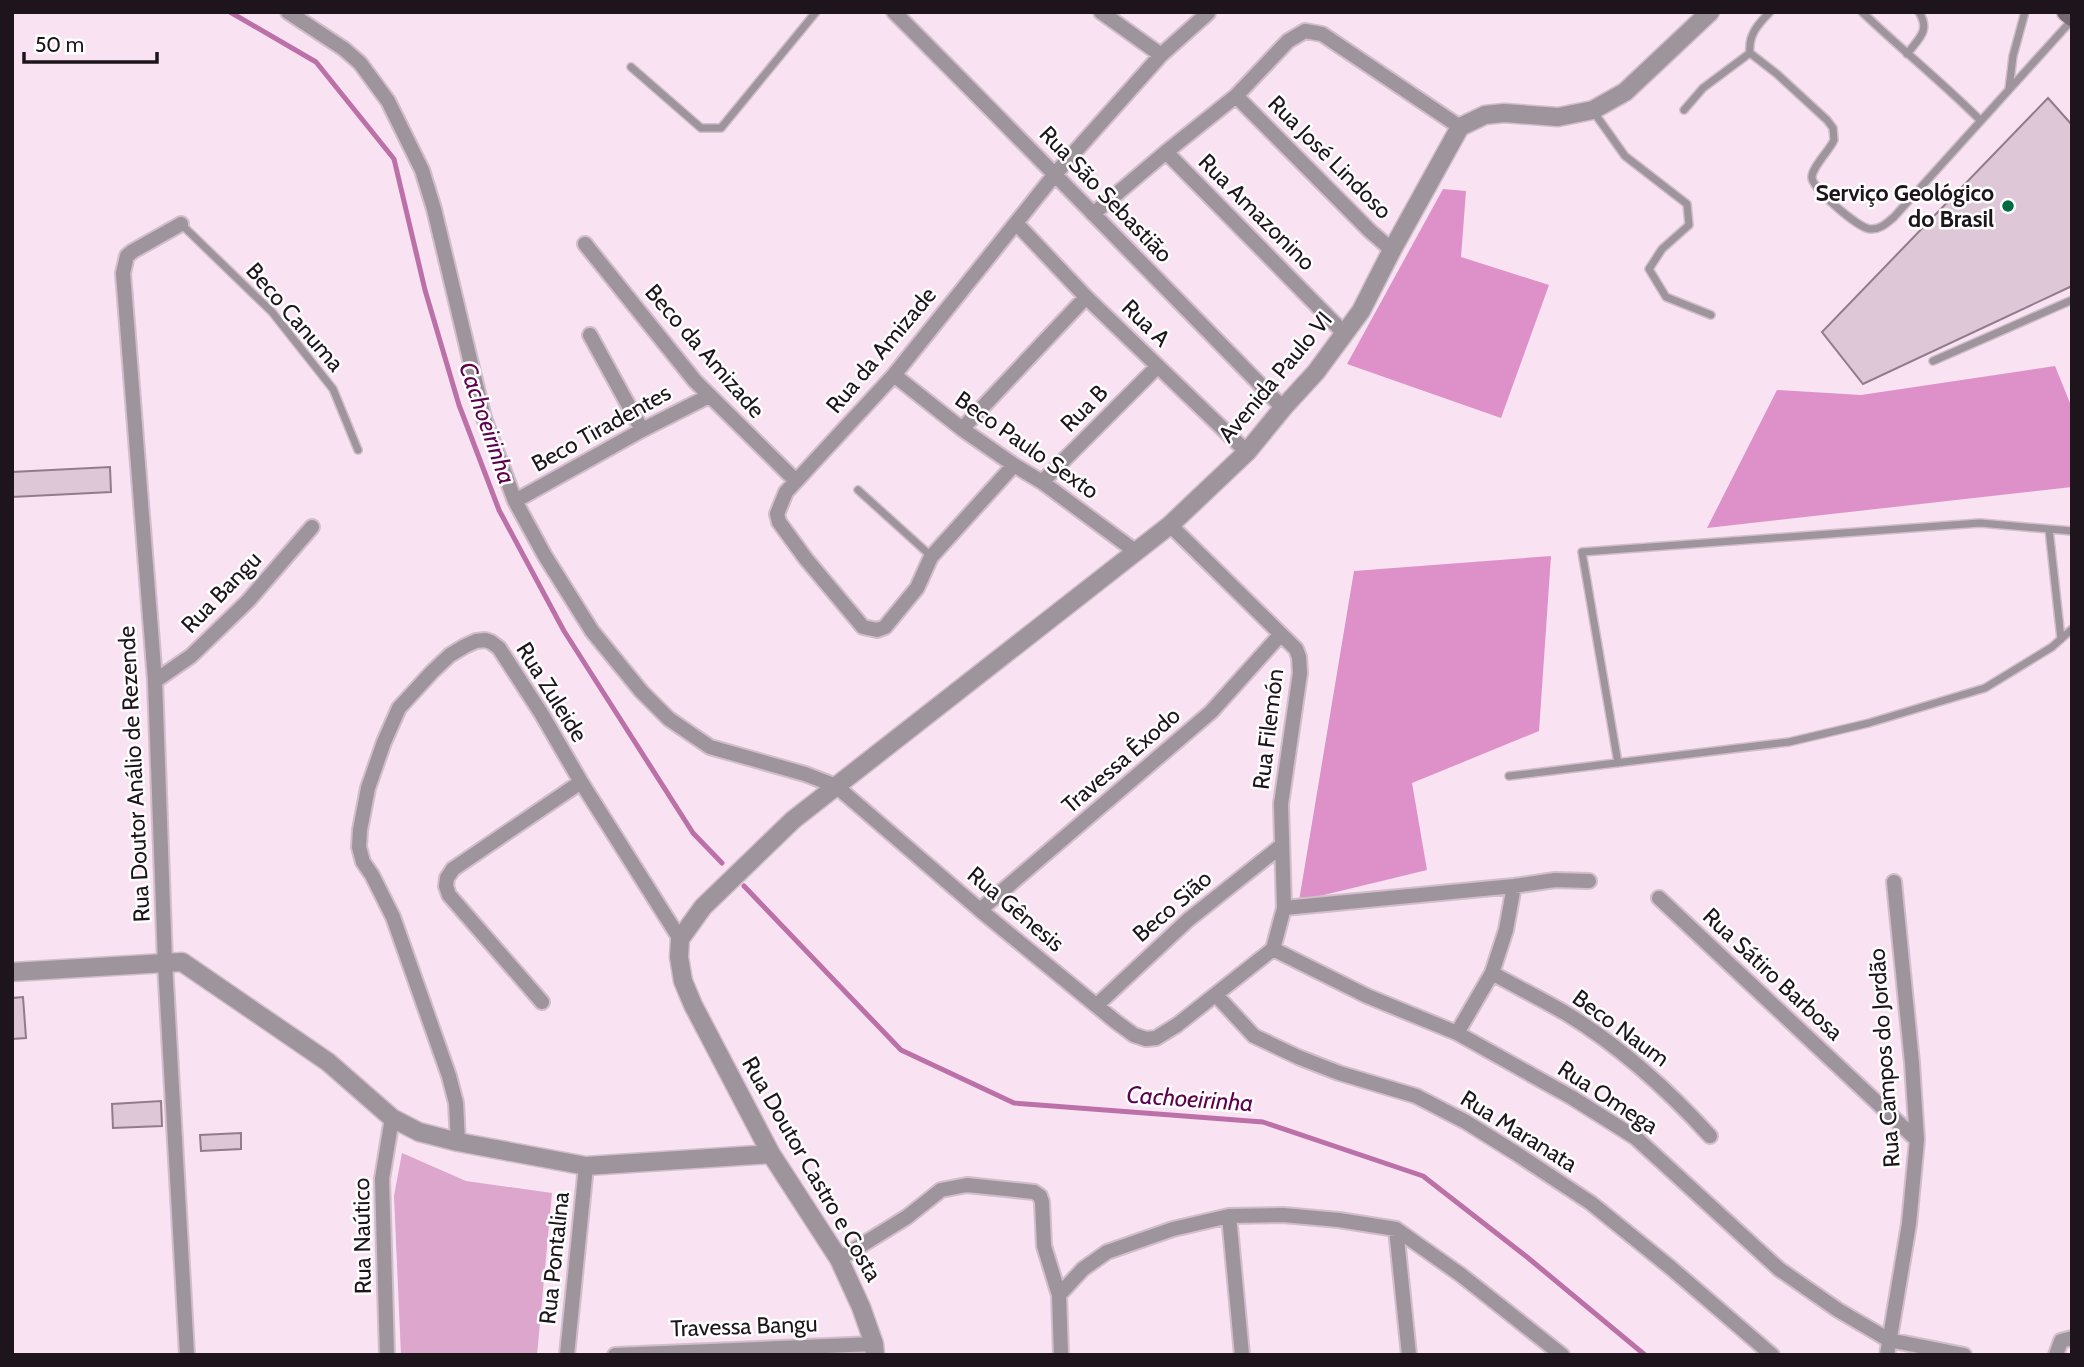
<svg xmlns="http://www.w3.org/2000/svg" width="2084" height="1367" font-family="Cabin,sans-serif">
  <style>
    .green { fill: #dda6cc }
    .forest { fill: #dd91c8 }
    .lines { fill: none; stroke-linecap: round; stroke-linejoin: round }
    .stream { stroke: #bb71a7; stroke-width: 5 }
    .building { fill: #dec8d7; stroke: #917c8a; stroke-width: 2 }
    .service-casing { stroke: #d1bdcb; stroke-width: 10 }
    .minor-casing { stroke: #d1bdcb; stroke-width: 18 }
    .tertiary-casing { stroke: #d1bdcb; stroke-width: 21 }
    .secondary-casing { stroke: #d1bdcb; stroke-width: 21 }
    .service { stroke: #9e949b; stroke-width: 7 }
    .minor { stroke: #9e949b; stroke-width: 14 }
    .tertiary { stroke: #9e949b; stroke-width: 18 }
    .secondary { stroke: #796b75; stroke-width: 18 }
    .poi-dot { fill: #016a40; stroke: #fff; stroke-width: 2.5 }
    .labels { text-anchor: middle; stroke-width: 5; stroke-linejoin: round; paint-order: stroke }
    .street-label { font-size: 23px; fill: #1d151b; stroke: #fff }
    .poi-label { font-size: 23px; font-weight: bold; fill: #1d151b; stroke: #fff; text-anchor: end }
    .water-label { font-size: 24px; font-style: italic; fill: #5f004f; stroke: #fff }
  </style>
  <rect width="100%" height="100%" fill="#f9e2f2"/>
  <path class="green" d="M402,1153L466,1181L552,1193L537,1355H401L394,1196Z"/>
  <path class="forest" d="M1443,189L1466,191L1461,257L1549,285L1501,418L1347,364Z
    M2055,366L2072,408V487L1707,528L1777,390L1861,395Z
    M1551,556L1539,731L1412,783L1427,870L1299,901L1354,571Z"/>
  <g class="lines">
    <path class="stream" d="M230,12L316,62L394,159L425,290L459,405L499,510L564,631L693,833L722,863
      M744,886L901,1050L1014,1103L1263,1122L1423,1176L1527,1257L1645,1355"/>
  </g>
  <path class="building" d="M2048,98L2072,125V286L1863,384L1822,332Z
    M110,467L111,492L12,497V472Z
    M23,997L26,1038L12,1039V998Z
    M161,1101L162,1126L113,1128L112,1104Z
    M241,1133V1149L201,1151L200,1135Z"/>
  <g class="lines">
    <defs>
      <path id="service" d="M1770,12C1758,24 1748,35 1750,53L1777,74L1827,120L1833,128L1834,140C1830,150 1811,168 1812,178C1813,189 1858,228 1870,229C1880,230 1887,223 1894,217L2072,20
        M1862,12C1901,49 1942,82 1980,120
        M1907,54C1918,39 1931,31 1919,12
        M631,67L701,128H721L816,12
        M2009,89L2013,56L2025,12
        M1684,110L1703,88L1750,53
        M1593,111L1625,156L1687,204L1689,225L1662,249L1649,269L1666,297L1711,315
        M181,224L272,312L333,389L358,450
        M1933,361L2072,300
        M858,490L931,556
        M2049,529L2061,639
        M1618,763L1582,552L1980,523L2072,531
        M1509,776L1789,742L1869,723L1985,688L2052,647L2072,629"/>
      <path id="minor" d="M288,12L344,49L360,63L388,101L422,170L434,209L484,418L515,501L545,556L592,631L641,691L669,719L710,747L805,774L836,786L980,910L1115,1021L1134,1035L1146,1039L1156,1038L1177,1025L1273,949L1284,908L1281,804L1300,673L1299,657L1296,649L1170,525
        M894,12C1025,143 1154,276 1283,408
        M1101,12L1161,55
        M1236,96L1370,231L1392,250
        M1166,152L1345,334
        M1093,214L1166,152L1236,96L1288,41L1305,31L1322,34L1460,127
        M181,224L133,251L127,256L123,273L155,681L165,963L187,1355
        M1017,224L1086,297L1247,452
        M585,244L695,381L796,481
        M590,335L642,430
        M894,375L962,429L1014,465L1042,482L1135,551
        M962,429L1086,297
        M1014,465L931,557L917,588L885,627L877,630L863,627L806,559L779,522L777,514L786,492L894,375L1056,173L1161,55L1208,13
        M1042,482L1158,366
        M515,501L642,430L709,396
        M155,681L191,656L248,601L312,527
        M1659,898L1917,1140
        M1284,908L1514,886L1555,880L1589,881
        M980,910L1211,712L1281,634
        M1273,949L1367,996L1457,1033L1571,1097L1636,1138L1779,1269L1838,1310L1889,1340L1964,1355
        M1492,973C1517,987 1543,1000 1567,1014C1621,1047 1668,1090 1710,1136
        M1216,995L1254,1036L1298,1057L1339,1073L1416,1096L1466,1122L1517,1154L1591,1203L1671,1268L1772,1355
        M542,1002L449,895L446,886L447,878L453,869L581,782
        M1097,1005L1188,920L1281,846
        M1457,1033L1492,973L1506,930L1514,886
        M458,1142L456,1103L449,1076L393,917L372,875L363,862L359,847L360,830L368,788L384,742L399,708L432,672L450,655L465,646L476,641L485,640L491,642L499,648L541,713L581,782L680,939
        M1229,1216L1242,1355
        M1396,1229L1409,1355
        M839,1259L907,1217L941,1190L967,1185L1034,1192L1040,1196L1042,1202L1044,1246L1059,1295L1061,1355
        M1059,1295L1083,1269L1107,1252L1173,1229L1229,1216L1283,1215L1339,1220L1396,1229L1461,1275L1562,1355
        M387,1355L382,1179L392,1118
        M567,1355L586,1166
        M615,1355L874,1344
        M1887,1355L1909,1224L1917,1140L1912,1063L1894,882
        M2056,1355L2061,1341L2072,1338"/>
      <path id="tertiary" d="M12,972L182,962L328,1062L392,1118L419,1132L458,1142L586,1166L771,1154
        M875,1355L874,1344L861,1307L839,1259L771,1154L693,1005L683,981L679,957L680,939L703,907L793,820L1170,525L1247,452L1283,408L1316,372L1361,311L1392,250L1460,127L1485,115L1504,113L1558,117L1593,110L1625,92L1710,12"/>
      <path id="secondary" d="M2066,12L2072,17"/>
    </defs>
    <use href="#service" class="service-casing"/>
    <use href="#minor" class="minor-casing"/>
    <use href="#tertiary" class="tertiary-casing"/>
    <use href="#secondary" class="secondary-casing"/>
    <use href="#service" class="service"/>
    <use href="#minor" class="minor"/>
    <use href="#tertiary" class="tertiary"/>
    <use href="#secondary" class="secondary"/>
  </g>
  <circle class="poi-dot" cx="2008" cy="206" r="7"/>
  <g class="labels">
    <g class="street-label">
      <text transform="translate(1330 157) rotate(45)" y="8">Rua José Lindoso</text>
      <text transform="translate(1106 194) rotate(46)" y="8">Rua São Sebastião</text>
      <text transform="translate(1257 212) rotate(45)" y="8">Rua Amazonino</text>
      <text transform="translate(295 317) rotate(49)" y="8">Beco Canuma</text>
      <text transform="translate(1146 323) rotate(44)" y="8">Rua A</text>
      <text transform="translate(881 350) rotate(-50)" y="8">Rua da Amizade</text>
      <text transform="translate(705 351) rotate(49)" y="8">Beco da Amizade</text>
      <text transform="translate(1275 377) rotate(-50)" y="8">Avenida Paulo VI</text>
      <text transform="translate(1084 408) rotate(-45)" y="8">Rua B</text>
      <text transform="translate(601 428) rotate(-29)" y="8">Beco Tiradentes</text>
      <text transform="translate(1027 445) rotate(35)" y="8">Beco Paulo Sexto</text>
      <text transform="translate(221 592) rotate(-46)" y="8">Rua Bangu</text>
      <text transform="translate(552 692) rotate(58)" y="8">Rua Zuleide</text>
      <text transform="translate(1268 729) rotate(-83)" y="8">Rua Filemón</text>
      <text transform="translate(1121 760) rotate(-41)" y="8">Travessa Êxodo</text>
      <text transform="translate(134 774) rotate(-93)" y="8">Rua Doutor Análio de Rezende</text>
      <text transform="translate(1172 906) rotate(-41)" y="8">Beco Sião</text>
      <text transform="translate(1016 909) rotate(40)" y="8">Rua Gênesis</text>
      <text transform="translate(1773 974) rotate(43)" y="8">Rua Sátiro Barbosa</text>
      <text transform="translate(1621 1028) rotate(36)" y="8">Beco Naum</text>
      <text transform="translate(1884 1058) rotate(-94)" y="8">Rua Campos do Jordão</text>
      <text transform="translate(1608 1097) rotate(33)" y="8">Rua Omega</text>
      <text transform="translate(1519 1131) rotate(32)" y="8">Rua Maranata</text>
      <text transform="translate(812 1169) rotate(60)" y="8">Rua Doutor Castro e Costa</text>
      <text transform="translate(362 1236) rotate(-91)" y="8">Rua Naútico</text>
      <text transform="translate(554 1258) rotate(-84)" y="8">Rua Pontalina</text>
      <text transform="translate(744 1326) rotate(-2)" y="8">Travessa Bangu</text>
    </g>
    <g class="poi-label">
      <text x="1994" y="201">Serviço Geológico<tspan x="1994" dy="26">do Brasil</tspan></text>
    </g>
    <g class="water-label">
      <text transform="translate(487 423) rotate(71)" y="8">Cachoeirinha</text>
      <text transform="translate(1190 1099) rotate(4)" y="8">Cachoeirinha</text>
    </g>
  </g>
  <rect width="2084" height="1367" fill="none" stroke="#1d151b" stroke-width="28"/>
  <path d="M24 52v10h133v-10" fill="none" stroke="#1d151b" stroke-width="3.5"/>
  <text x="35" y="52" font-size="21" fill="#1d151b" stroke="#ffffff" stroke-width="5" paint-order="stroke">50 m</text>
</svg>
